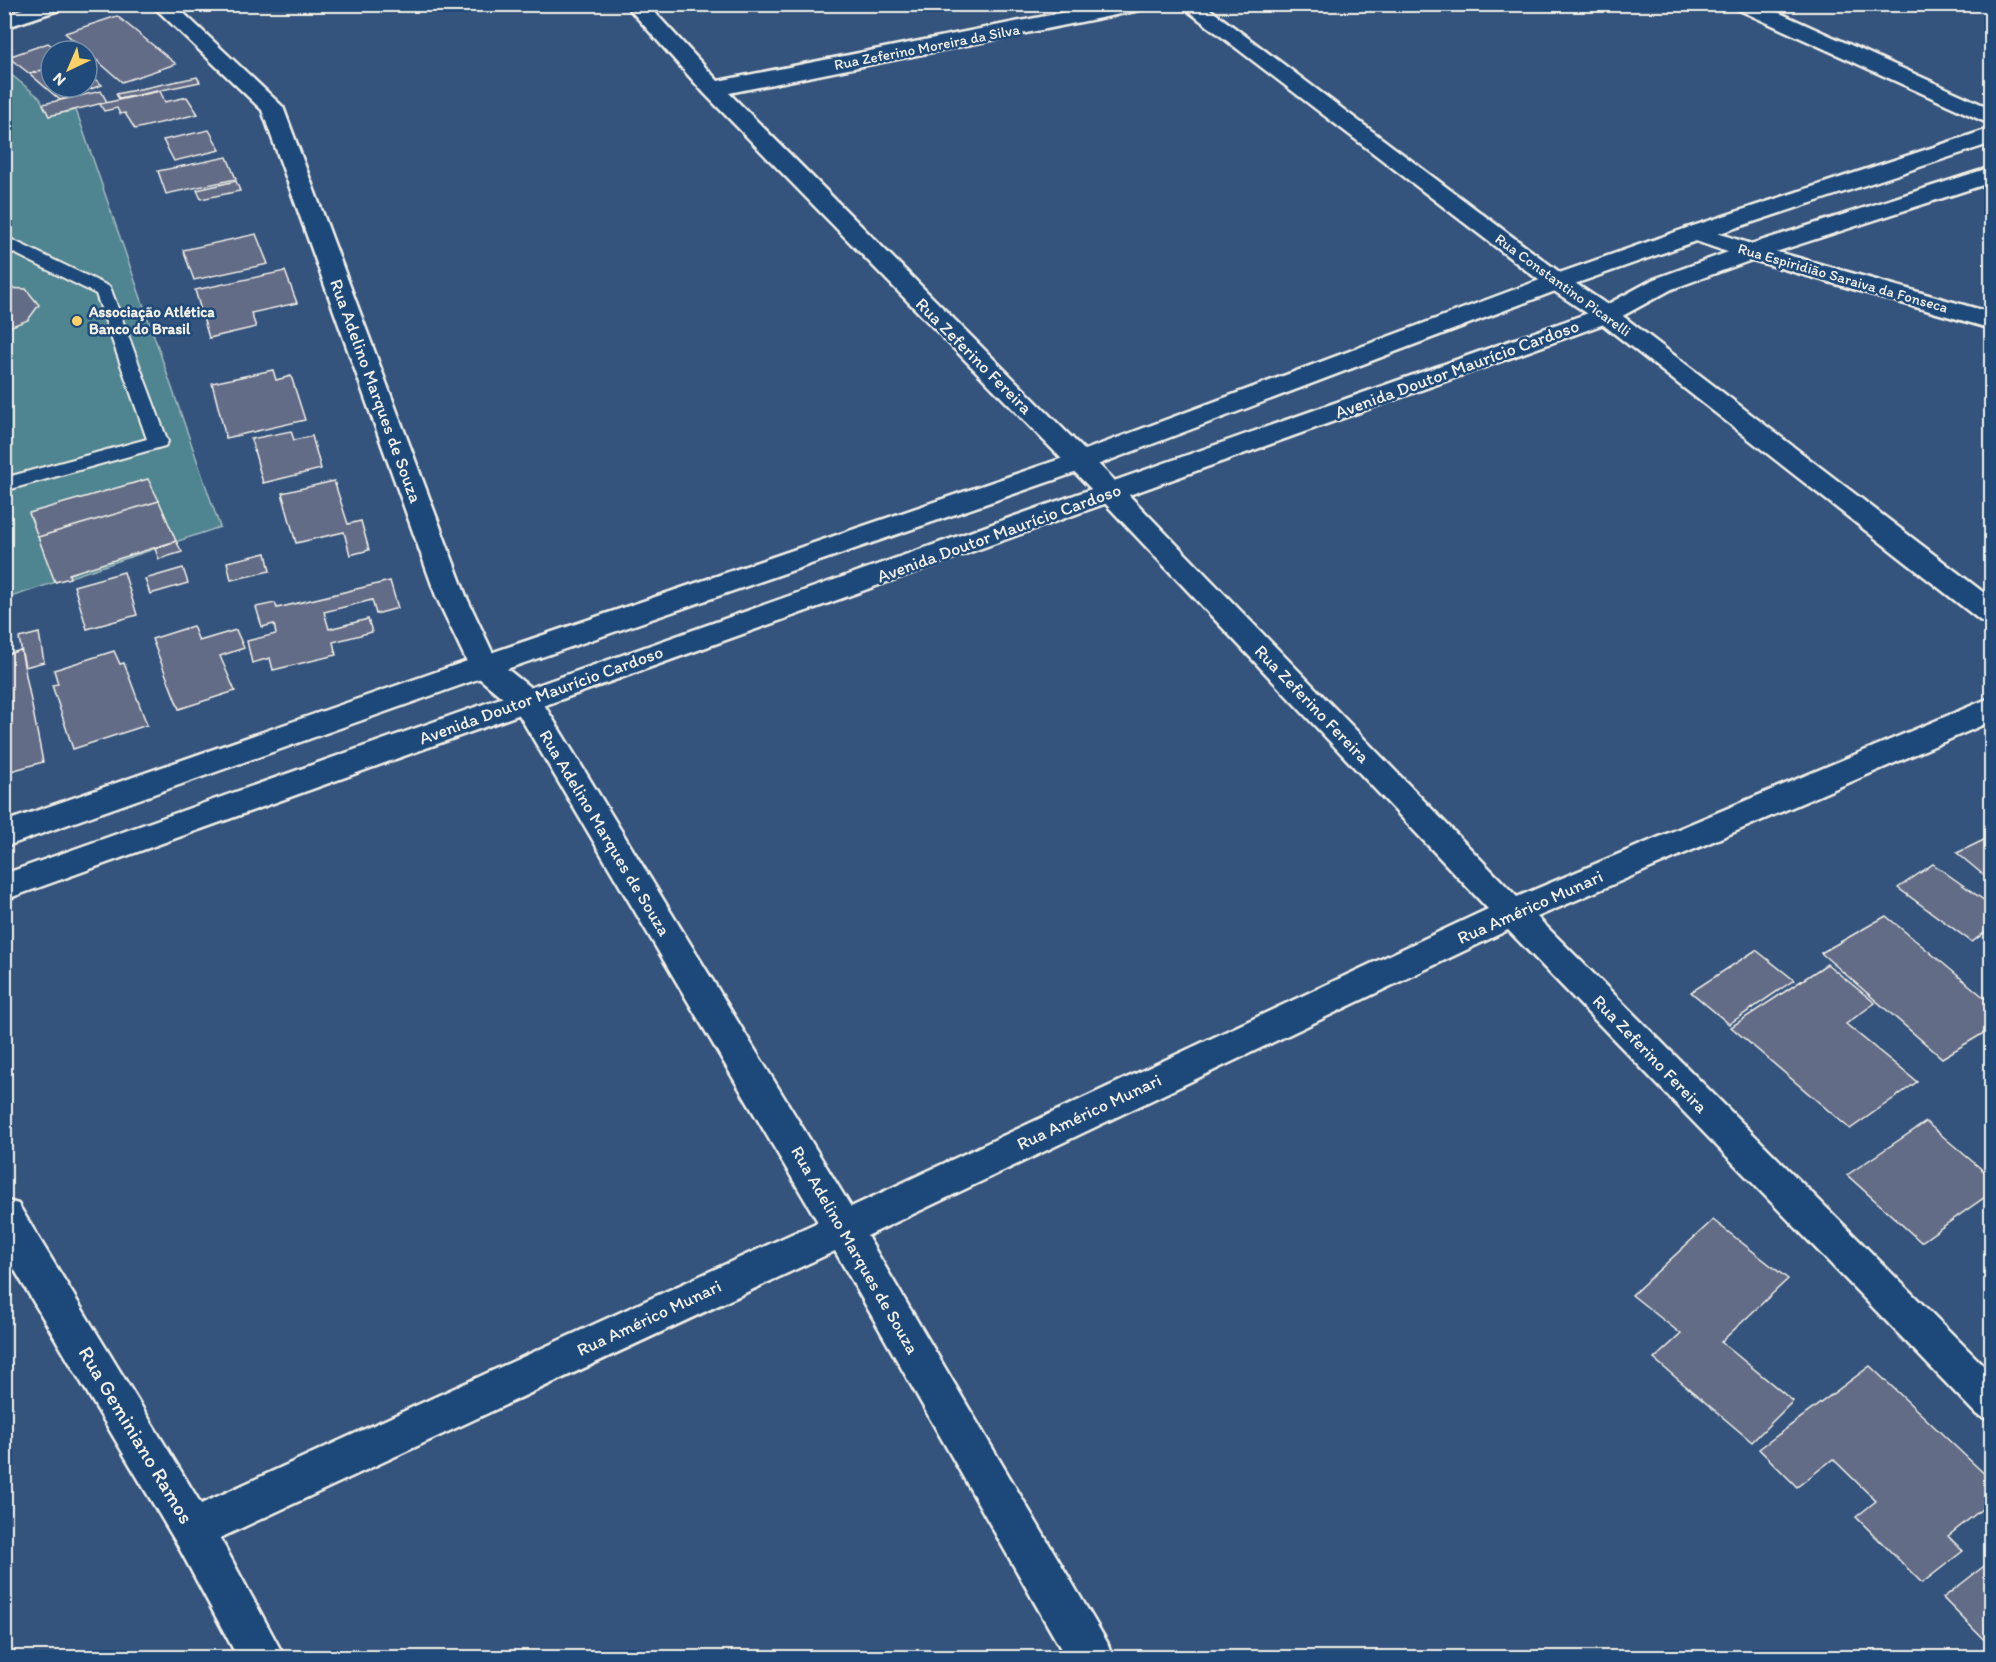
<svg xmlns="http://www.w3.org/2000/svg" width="1996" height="1662" font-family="Itim,sans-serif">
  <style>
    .green { fill: #4f8491; stroke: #a2babc; stroke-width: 1.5 }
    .building { fill: #646c87; stroke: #f4f1e8; stroke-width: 1.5 }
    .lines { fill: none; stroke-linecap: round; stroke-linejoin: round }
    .lane-casing { stroke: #f4f1e8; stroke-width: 4 }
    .street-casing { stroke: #f4f1e8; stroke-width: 5 }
    .secondary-casing { stroke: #f4f1e8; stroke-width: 5 }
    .lane { fill: #1f4a7a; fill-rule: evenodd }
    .street { fill: #1f4a7a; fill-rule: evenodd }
    .secondary { fill: #1f4a7a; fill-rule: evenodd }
    .poi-dot { fill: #ffd166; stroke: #1f4a7a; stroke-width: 2 }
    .labels { text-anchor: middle; stroke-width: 5; stroke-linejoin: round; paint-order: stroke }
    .far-street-label { font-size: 15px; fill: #f4f1e8; stroke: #1f4a7a }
    .far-poi-label { font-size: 15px; font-weight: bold; fill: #f4f1e8; stroke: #1f4a7a; text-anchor: start }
    .street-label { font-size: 18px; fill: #f4f1e8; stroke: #1f4a7a }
    .near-street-label { font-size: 21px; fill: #f4f1e8; stroke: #1f4a7a }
  </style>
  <rect width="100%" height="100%" fill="#34547e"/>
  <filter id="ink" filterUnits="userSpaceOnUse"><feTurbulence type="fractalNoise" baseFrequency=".0167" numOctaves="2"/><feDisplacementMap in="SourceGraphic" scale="12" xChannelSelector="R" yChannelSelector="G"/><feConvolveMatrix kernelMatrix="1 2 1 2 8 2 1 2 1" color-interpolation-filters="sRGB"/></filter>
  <g filter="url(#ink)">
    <path class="green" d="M4,69L40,98L49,116L76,110L220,527L5,599Z"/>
    <path class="building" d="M117,16L149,42L176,64L122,82L65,33Z
      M48,43L59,51H51V67L30,74L8,57Z
      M51,67V87H87V73L102,85L60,100L30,74Z
      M197,77L200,82L119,99L116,94Z
      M101,91L107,102L49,116L43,104Z
      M160,91L165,102L187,97L198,114L135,129L125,113L120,114L117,108L104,111L100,104Z
      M209,130L220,150L174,161L163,140Z
      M227,157L236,179L166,194L158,171Z
      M236,181L240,191L201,199L197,190Z
      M256,234L268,264L194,280L183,250Z
      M285,271L297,303L251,313L256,327L209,338L195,290Z
      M4,288L26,289L39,305L28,320L4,329Z
      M273,370L276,380L291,376L305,420L226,438L212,383Z
      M291,431L294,440L312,436L321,469L263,483L251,439Z
      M148,479L159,501L38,537L29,513Z
      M334,481L348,524L361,521L369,550L350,555L344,532L296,543L282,493Z
      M159,501L176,541L69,574L70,578L55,582L38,537Z
      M176,541L182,552L159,559L155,549Z
      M266,553L270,571L231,580L227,562Z
      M183,568L188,583L150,594L145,579Z
      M124,572L137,615L87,629L74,586Z
      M390,581L398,608L376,614L372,600L324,612L329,629L368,619L372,632L333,642L336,655L273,670L270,658L252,663L247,641L276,634L274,624L262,627L256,607L275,603L277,608Z
      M193,626L199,641L236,630L244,648L220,656L235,691L179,709L152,639Z
      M39,633L44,662L25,667L19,638Z
      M21,650L43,762L4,773V655Z
      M114,651L120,664L124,663L147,725L73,749L52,685L58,684L54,670Z
      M1992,836V882L1957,853Z
      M1933,864L1992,906V927L1972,942L1898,888Z
      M1886,916L1992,1004V1028L1942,1058L1821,953Z
      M1756,950L1794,980L1729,1024L1691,992Z
      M1827,964L1875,1003L1846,1024L1917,1082L1850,1129L1731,1027Z
      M1926,1122L1992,1178V1192L1921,1242L1847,1175Z
      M1713,1220L1788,1279L1721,1342L1793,1401L1752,1442L1654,1359L1681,1334L1632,1295Z
      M1870,1366L1992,1481V1501L1948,1536L1963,1551L1922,1583L1856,1517L1876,1501L1833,1459L1797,1487L1759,1449Z
      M1992,1560V1648L1943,1598Z"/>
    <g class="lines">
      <defs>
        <path id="lane" d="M4,236L110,287L168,442L165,446L4,491V478L147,439L96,294L4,248Z"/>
        <path id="street" d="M151,4H174L283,107L466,596L496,660L537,693L851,1207L1488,909L1101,499L705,94L625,4H647L718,81L1106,4H1150L1147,8L1140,10L729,93L1121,487L1517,897L1992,697V721L1537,917L1992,1374V1421L1977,1415L1508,930L867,1236L1107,1642L1113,1658H1066L835,1251L220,1538L285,1658H238L177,1544L4,1252V1200L18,1204L201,1504L818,1222L515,708L473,673L469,666L436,596L262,110Z
          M1179,4H1203L1566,277L1615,310L1992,599V624L1981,621L1597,320L1548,287Z
          M1732,4H1760L1992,109V125L1735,8Z
          M1696,226L1760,247L1992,313V329L1742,257L1687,238L1684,233L1687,228Z"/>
        <path id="secondary" d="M36,4H68L65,8L4,28V15Z
          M1992,128V143L1705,238L1566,287L1089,468L495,673L4,847V822L473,659L1069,456L1548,277L1687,228Z
          M1992,167V182L1760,257L1672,289L1615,320L4,900V874L1597,310L1654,279L1742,247Z"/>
      </defs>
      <use href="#lane" class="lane-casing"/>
      <use href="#street" class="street-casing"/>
      <use href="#secondary" class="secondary-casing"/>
      <use href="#lane" class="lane"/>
      <use href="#street" class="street"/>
      <use href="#secondary" class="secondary"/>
    </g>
  </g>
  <circle class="poi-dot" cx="77" cy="321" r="6"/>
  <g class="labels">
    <g class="far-street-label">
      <text transform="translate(927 47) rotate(-11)" y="5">Rua Zeferino Moreira da Silva</text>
      <text transform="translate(1843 278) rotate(16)" y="5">Rua Espiridião Saraiva da Fonseca</text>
      <text transform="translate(1563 285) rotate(36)" y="5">Rua Constantino Picarelli</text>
    </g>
    <g class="far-poi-label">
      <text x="89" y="317">Associação Atlética<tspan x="89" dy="17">Banco do Brasil</tspan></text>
    </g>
    <g class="street-label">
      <text transform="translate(974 356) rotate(45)" y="6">Rua Zeferino Fereira</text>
      <text transform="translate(1457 369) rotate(-20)" y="6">Avenida Doutor Maurício Cardoso</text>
      <text transform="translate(376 391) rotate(70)" y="6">Rua Adelino Marques de Souza</text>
      <text transform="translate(999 533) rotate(-20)" y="6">Avenida Doutor Maurício Cardoso</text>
      <text transform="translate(541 695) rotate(-20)" y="6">Avenida Doutor Maurício Cardoso</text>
      <text transform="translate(1312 704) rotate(46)" y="6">Rua Zeferino Fereira</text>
      <text transform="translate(605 833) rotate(59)" y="6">Rua Adelino Marques de Souza</text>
      <text transform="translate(1530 907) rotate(-24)" y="6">Rua Américo Munari</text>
      <text transform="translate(1650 1054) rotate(46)" y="6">Rua Zeferino Fereira</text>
      <text transform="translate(1089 1112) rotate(-25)" y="6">Rua Américo Munari</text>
      <text transform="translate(855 1250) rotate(60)" y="6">Rua Adelino Marques de Souza</text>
      <text transform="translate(649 1318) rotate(-25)" y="6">Rua Américo Munari</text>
    </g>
    <g class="near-street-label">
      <text transform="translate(136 1435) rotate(59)" y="7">Rua Geminiano Ramos</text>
    </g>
  </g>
  <rect width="1996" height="1662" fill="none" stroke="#1f4a7a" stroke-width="24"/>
  <rect x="12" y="12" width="1972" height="1638" fill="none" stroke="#f4f1e8" stroke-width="2" filter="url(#ink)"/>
  <g transform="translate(69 69) rotate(224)"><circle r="28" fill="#1f4a7a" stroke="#748da6" stroke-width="1.5"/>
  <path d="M0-4.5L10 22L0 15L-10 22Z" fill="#ffd166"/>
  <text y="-9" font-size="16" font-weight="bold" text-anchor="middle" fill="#f4f1e8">N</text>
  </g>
</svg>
